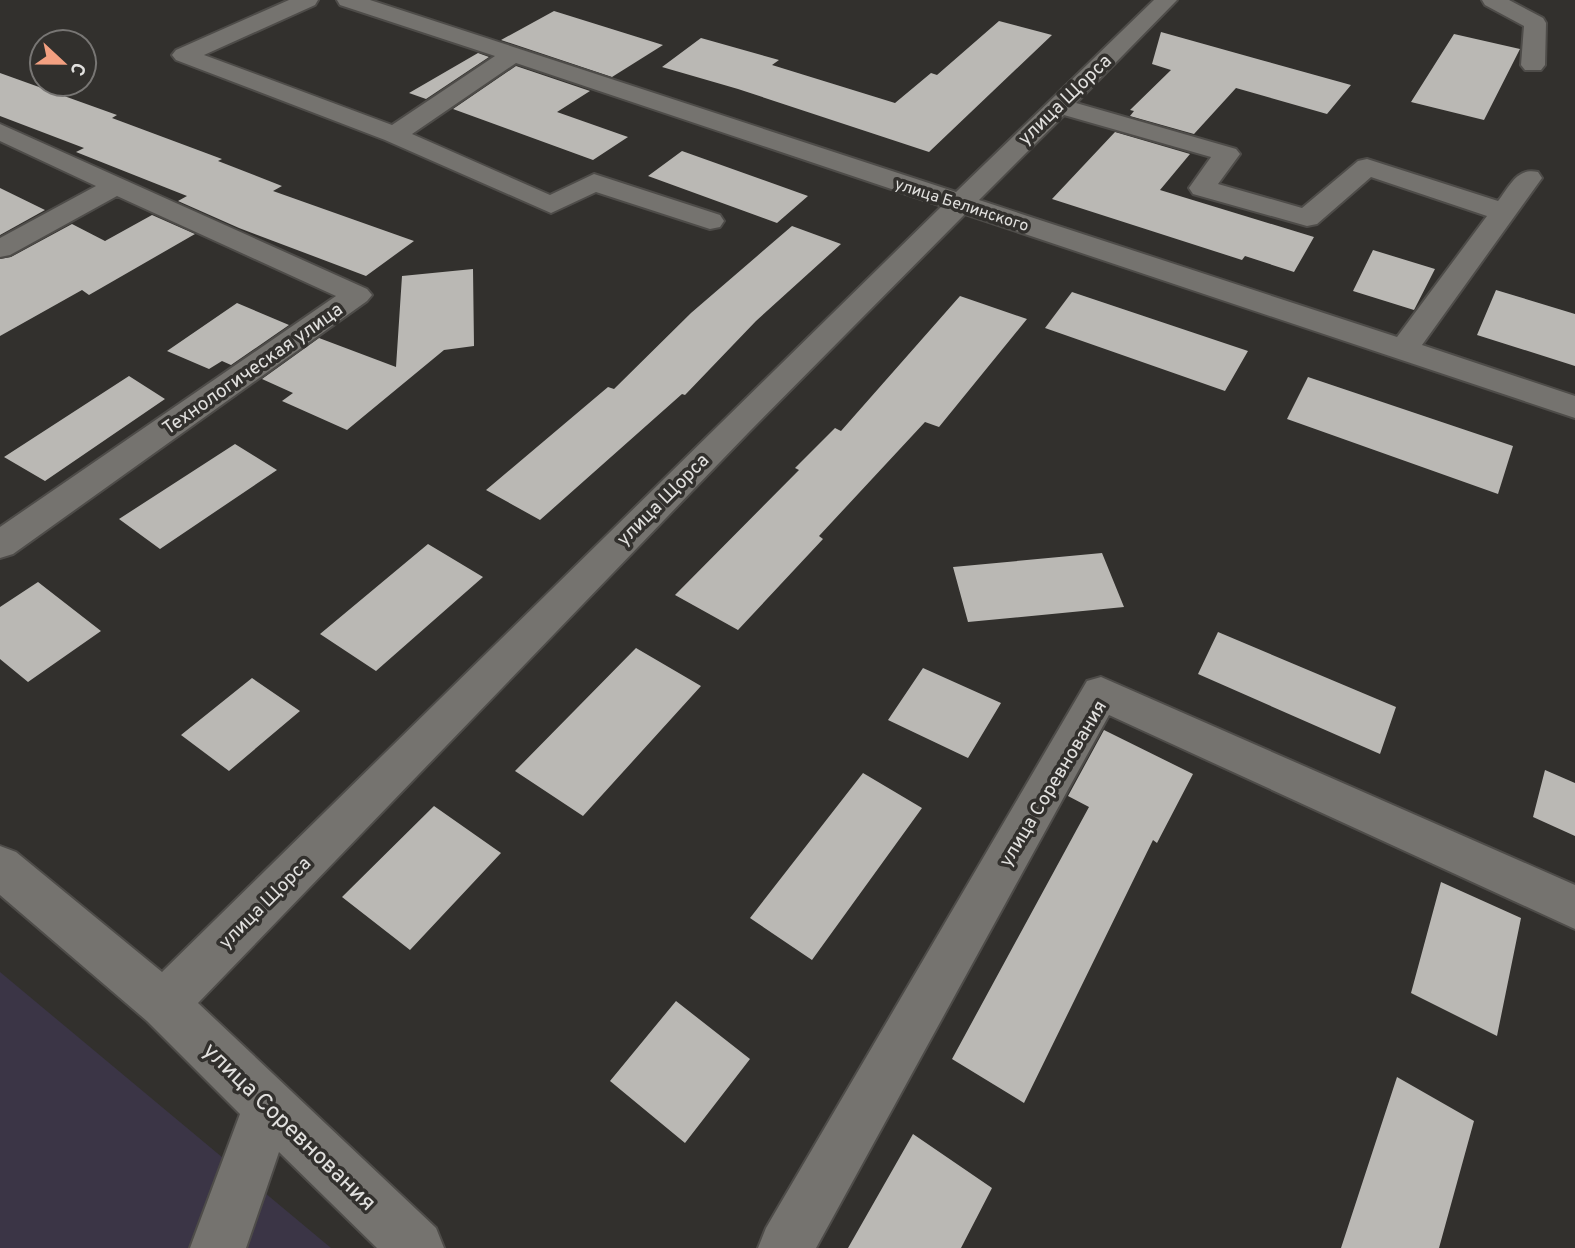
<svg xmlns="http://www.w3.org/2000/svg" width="1575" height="1248" font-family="Overpass,sans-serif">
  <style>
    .industrial { fill: #3b3546 }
    .building { fill: #bab8b4 }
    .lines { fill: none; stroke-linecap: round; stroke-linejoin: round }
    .minor-casing { stroke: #4e4c49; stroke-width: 4 }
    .minor { fill: #75736f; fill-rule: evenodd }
    .labels { text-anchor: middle; stroke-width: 7; stroke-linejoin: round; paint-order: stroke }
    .far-street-label { font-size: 16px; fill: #e1e0de; stroke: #32302d }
    .street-label { font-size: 19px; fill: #e1e0de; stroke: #32302d }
    .near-street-label { font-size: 23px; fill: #e1e0de; stroke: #32302d }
  </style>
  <rect width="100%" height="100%" fill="#32302d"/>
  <path class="industrial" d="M0,972L331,1248H0Z"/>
  <path class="building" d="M554,11L663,45L612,77L501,40Z
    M999,21L1052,35L929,152L738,89L662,67L701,38L779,60L772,65L895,103L931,73L937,75Z
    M1161,32L1261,60L1351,85L1327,114L1236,88L1194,134L1130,116L1134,111L1130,110L1171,70L1152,64Z
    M1454,34L1520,49L1484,120L1411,102Z
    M478,53L489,57L426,99L409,93Z
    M516,66L590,91L557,112L628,137L593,160L453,109Z
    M0,73L117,115L112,118L222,159L218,161L282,186L273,191L414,241L366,276L239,228L178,201L187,196L76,152L84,148L0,116Z
    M1115,132L1190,154L1160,190L1314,237L1294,272L1245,256L1242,260L1052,199Z
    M682,151L808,196L777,223L648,176Z
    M0,188L45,210L0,235Z
    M152,215L195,234L89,295L82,290L0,336V259L11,257L72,224L105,241Z
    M792,226L841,244L756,321L685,395L682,394L540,520L486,490L608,387L614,389L691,313Z
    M1373,250L1435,269L1414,310L1353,291Z
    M473,269L474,346L444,350L347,430L282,401L293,393L262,379L319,338L396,367L402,276Z
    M1496,290L1575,314V366L1477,335Z
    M1072,292L1248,351L1225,391L1045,328Z
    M960,296L1027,319L939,427L925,422L819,536L823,539L738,630L675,595L799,470L795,468L835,428L841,431Z
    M237,303L289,325L231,365L222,361L209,369L167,351Z
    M129,376L165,399L45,481L4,457Z
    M1308,377L1513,446L1498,494L1287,419Z
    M235,444L277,470L160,549L119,519Z
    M428,544L483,577L376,671L320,634Z
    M1102,553L1124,607L968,622L953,567Z
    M38,582L101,631L28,682L0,659V607Z
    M1218,632L1396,707L1380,754L1198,674Z
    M636,648L701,686L583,816L515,771Z
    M923,668L1001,703L968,758L888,720Z
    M252,678L300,711L229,771L181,735Z
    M1104,730L1193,774L1157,843L1153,840L1024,1103L952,1059L1089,807L1068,796Z
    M1545,770L1575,783V836L1533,817Z
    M863,773L922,808L812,960L750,918Z
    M434,806L501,853L410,950L342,897Z
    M1441,882L1521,918L1497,1036L1411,993Z
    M676,1001L750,1059L685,1143L610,1081Z
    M1397,1077L1474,1121L1439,1248H1341Z
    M913,1134L992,1188L961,1248H848Z"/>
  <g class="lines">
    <defs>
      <path id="minor" d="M289,0H318L315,5L204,55L392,125L495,56L340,5L337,0H370L956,192L1154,0H1177L1076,103L1236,149L1240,154L1218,184L1302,208L1358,161L1367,159L1498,201C1510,186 1517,167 1538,172L1542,178L1422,345L1575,396V418L965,214L748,433L198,1003L436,1228L444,1248H377L279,1152L246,1248H190L240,1114L147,1021L0,895V846L16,852L162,972L942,206L516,63L412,134L550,195L594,174L720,215L724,221L720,227L710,229L596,192L551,213L385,140L176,60L172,55L176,50ZM1064,115L1211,157L1189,188L1193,194L1307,226L1317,224L1371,177L1487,216L1397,337L979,200Z
        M1482,0H1509L1543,18L1546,23L1545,65L1541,70H1525L1521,65L1524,26L1485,5Z
        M0,124L367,289L372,295L367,301L13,554L0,558V527L336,296L117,196L10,255L0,257V238L96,186L0,141Z
        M1101,677L1575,885V929L1109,715L816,1248H758L766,1228L1087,681Z"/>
    </defs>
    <use href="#minor" class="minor-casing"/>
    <use href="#minor" class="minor"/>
  </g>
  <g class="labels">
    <g class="far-street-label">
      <text transform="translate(962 204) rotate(18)" y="6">улица Белинского</text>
    </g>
    <g class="street-label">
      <text transform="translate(1064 99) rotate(-44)" y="7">улица Щорса</text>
      <text transform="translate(252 368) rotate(-35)" y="7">Технологическая улица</text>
      <text transform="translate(662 499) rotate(-45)" y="7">улица Щорса</text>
      <text transform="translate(1052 783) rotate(-59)" y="7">улица Соревнования</text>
      <text transform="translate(264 902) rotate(-45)" y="7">улица Щорса</text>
    </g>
    <g class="near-street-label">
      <text transform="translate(290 1126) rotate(44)" y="8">улица Соревнования</text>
    </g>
  </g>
  <g transform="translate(63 63) rotate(112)"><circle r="33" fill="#32302d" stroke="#787674" stroke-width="2"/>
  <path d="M0-5L12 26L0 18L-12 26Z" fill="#f3a081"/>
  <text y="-10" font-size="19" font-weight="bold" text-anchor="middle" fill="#e1e0de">С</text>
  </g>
</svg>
